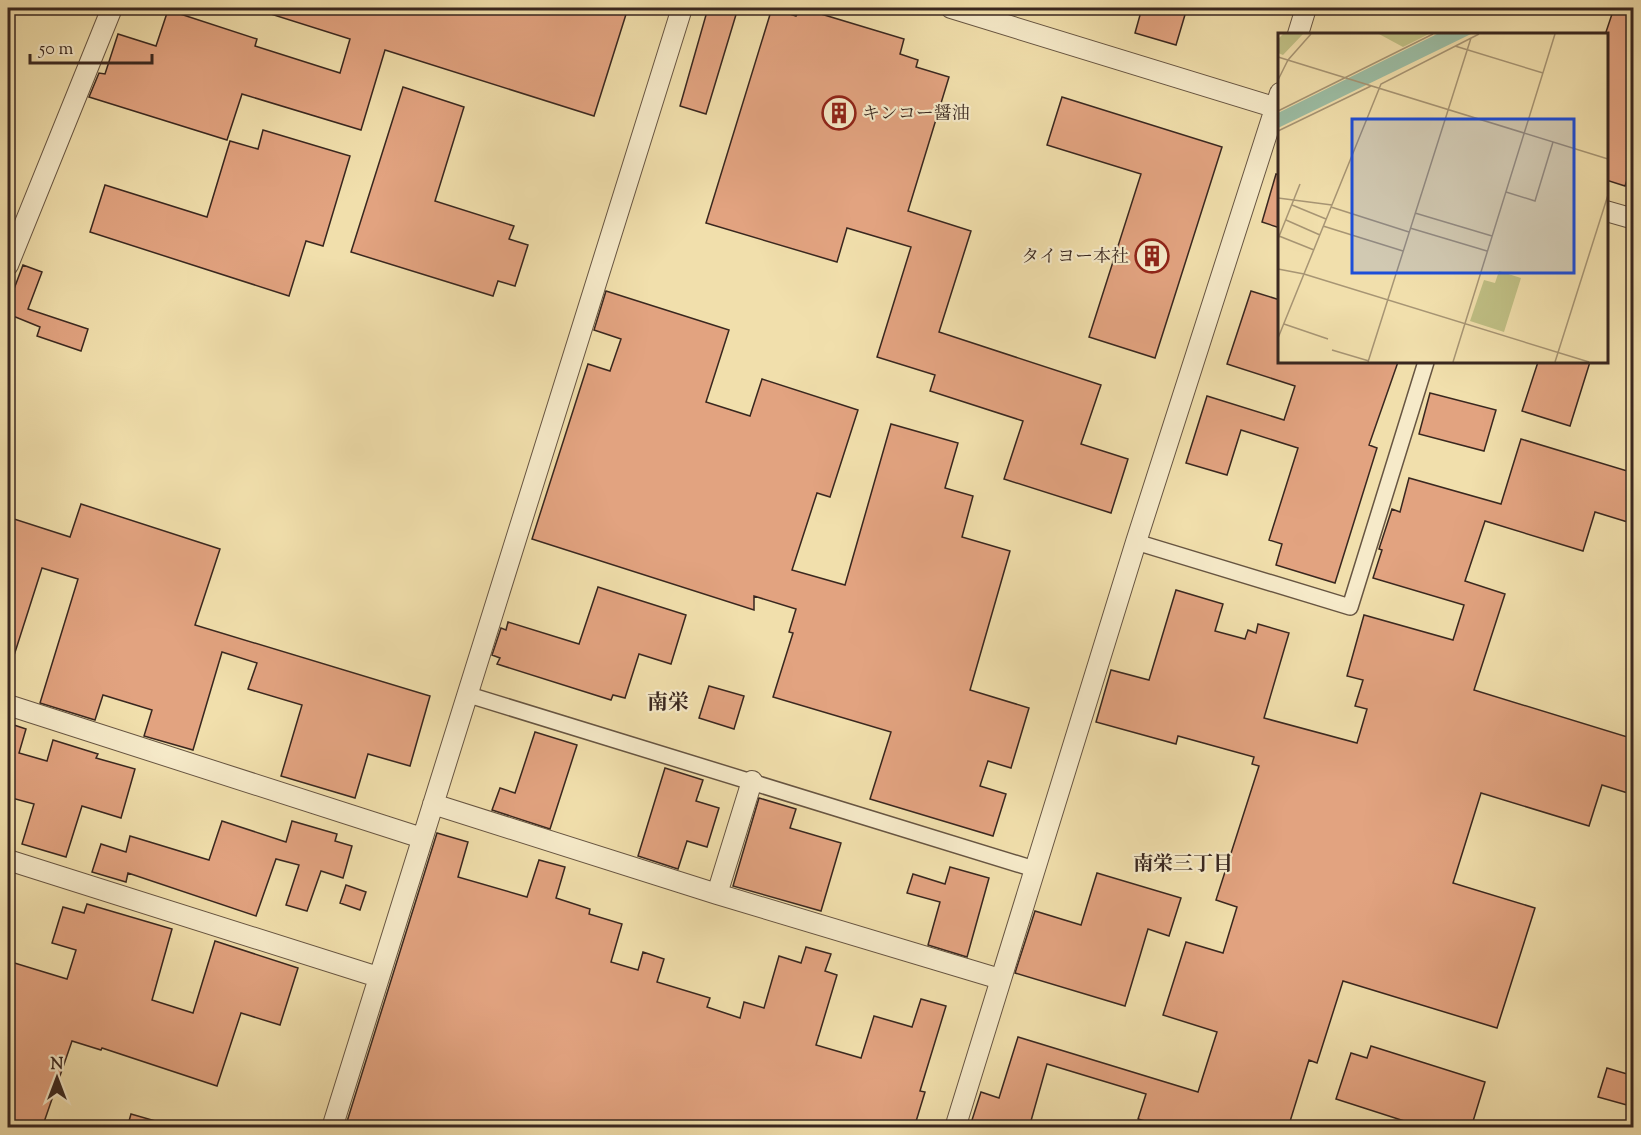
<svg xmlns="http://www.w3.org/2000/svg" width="1641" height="1135" font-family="'Sorts Mill Goudy','Noto Serif JP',serif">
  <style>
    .building { fill: #e2a380; stroke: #39271f; stroke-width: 1.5 }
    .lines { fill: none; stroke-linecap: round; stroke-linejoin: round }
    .minor-casing { stroke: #675542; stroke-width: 18 }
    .tertiary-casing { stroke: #675542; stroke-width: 22 }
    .minor { stroke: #f6eac9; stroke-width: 15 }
    .tertiary { stroke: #f6eac9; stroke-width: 20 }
    .labels { text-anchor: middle; stroke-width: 4.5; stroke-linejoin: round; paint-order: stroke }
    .poi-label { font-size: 18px; fill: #39271f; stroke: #f6eac9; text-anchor: start }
    .neighbourhood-label { font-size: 20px; font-weight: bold; fill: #39271f; stroke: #f6eac9 }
    .quarter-label { font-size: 21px; font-weight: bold; fill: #39271f; stroke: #f6eac9 }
    .inset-road { fill: none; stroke: #a79574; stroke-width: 1.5 }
    .view { fill: #1d4ed8; fill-opacity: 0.15; stroke: #1d4ed8; stroke-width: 3 }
    .inset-edge { fill: none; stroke: #39271f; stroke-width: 3 }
  </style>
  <rect width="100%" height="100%" fill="#f1dfac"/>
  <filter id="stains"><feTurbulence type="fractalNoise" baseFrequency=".00333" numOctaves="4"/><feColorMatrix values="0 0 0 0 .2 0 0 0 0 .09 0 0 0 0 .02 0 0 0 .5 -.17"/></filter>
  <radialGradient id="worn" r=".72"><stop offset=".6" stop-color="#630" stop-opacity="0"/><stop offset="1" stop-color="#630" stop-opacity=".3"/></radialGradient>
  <path class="building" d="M258,8H628L594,116L385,50L361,130L242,94L227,140L89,97L99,73L105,74L118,34L156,46L168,10L257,39L255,46L340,73L350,39L258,10Z
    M708,8H738L706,114L680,106Z
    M772,8L796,16L801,8L904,39L900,54L918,60L916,67L949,77L908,211L971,231L939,332L1101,385L1081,444L1128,459L1111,513L1004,479L1023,421L930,391L935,375L877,357L911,247L847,228L837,262L706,223Z
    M1142,8H1187L1176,45L1135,33Z
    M1614,8H1634V158L1625,186L1606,180V32Z
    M403,87L464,107L435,201L514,226L509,239L528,245L515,286L498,281L493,296L351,252Z
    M1062,97L1222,147L1155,358L1089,337L1141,174L1047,145Z
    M263,130L350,156L323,246L306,241L289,296L90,232L105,185L207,217L230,141L258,149Z
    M1276,174L1280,175V228L1262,222Z
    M23,265L42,272L28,309L88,329L81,351L37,336L40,327L8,314V305Z
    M606,291L729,330L706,402L750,416L762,379L858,410L830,497L817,493L792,570L845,585L891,424L958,443L945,488L973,496L962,537L1010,551L970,690L1029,708L1011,768L988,761L980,786L1006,794L993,836L870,799L891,732L773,697L793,633L789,632L796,609L754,596V610L532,539L588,364L610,371L621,339L594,330Z
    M1251,291L1280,300V362H1398L1369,445L1377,448L1335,583L1276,565L1282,544L1269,540L1298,448L1241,430L1227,475L1186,463L1207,396L1284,420L1295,386L1227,364Z
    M1538,362H1590L1570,426L1522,411Z
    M1430,393L1496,410L1484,451L1419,434Z
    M1521,439L1634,473V524L1595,512L1583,551L1485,521L1465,581L1505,594L1474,690L1634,739V795L1602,785L1589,826L1481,793L1453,883L1535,908L1497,1028L1343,981L1317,1063L1309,1060L1288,1128H1168L1138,1119L1146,1094L1047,1064L1029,1128H994L972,1120L981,1092L999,1098L1018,1037L1198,1092L1217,1032L1163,1015L1186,942L1223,953L1237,907L1216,900L1259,766L1252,764L1254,757L1178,736L1176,744L1096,722L1111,670L1149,680L1176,590L1223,604L1215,631L1245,639L1248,630L1256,633L1258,624L1289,633L1264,718L1357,743L1367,709L1355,706L1363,680L1347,676L1364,615L1453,640L1464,605L1373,578L1382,550L1379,549L1392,509L1400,512L1409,478L1501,504Z
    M81,504L220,549L195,625L430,696L410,766L368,754L355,798L281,776L302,705L248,689L257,663L222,652L193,750L144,736L152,710L103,695L95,720L40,703L78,579L42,568L10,668L8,667V517L70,537Z
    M598,587L686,615L671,664L639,654L625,698L613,695L611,700L497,664L500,658L492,655L501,628L506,630L508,622L579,644Z
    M709,686L744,696L734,729L699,718Z
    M8,723L26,729L19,753L47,761L53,740L98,754L96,758L135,769L121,818L82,806L66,857L22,844L34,804L8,797Z
    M535,732L577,745L550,829L492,810L500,788L515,793Z
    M665,768L703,780L696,801L719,808L707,847L687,841L678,869L638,856Z
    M759,798L796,809L790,828L841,843L821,911L733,886Z
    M222,821L286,842L292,821L337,834L335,841L352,846L343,878L321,871L307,911L286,905L299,865L276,859L256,916L128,873L126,882L92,872L101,844L126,852L130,836L209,860Z
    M437,833L468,842L458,877L527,897L539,860L565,867L556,898L590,909L589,914L622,924L611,962L638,970L643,952L664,959L657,982L710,998L707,1007L740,1018L744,1002L764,1008L779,956L801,963L806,947L831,954L825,971L837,975L816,1045L861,1058L874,1016L912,1027L921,999L946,1006L920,1091L925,1092L914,1128H345Z
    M950,867L989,878L967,957L928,945L940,902L907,893L913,874L945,884Z
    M1097,873L1181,898L1169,936L1148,929L1125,1006L1015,973L1035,911L1081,925Z
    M346,885L366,892L360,910L340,903Z
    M87,904L172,929L152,1000L193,1013L215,941L298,968L280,1025L241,1013L217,1086L102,1048L101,1050L72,1041L42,1128H8V961L67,979L76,950L52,943L63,907L84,913Z
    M1371,1046L1485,1082L1471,1128H1426L1336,1099L1351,1053L1367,1058Z
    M1607,1068L1634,1076V1107L1598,1097Z
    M131,1114L166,1124V1128H127Z"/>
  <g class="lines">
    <defs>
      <path id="minor" d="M1136,542L1350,607L1426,362
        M469,695L1034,869"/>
      <path id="tertiary" d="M951,8L1280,109
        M1298,34L1306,8
        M1606,211L1634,219
        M8,265L112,8
        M8,705L422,838
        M433,804L717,894L1000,979
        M8,860L378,977
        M717,894L752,781
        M332,1128L682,8
        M955,1128L1136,542L1280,93"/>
    </defs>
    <use href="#minor" class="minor-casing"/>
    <use href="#tertiary" class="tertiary-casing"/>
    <use href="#minor" class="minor"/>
    <use href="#tertiary" class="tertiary"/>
  </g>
  <defs>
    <symbol id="building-ring" viewBox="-11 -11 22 22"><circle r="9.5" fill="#f6eac9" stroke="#8f2418" stroke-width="1.5"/><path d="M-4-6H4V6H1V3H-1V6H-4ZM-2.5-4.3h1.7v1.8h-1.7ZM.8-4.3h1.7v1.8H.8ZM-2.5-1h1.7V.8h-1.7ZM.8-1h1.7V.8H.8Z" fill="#8f2418"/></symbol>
  </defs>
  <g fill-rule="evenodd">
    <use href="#building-ring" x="820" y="94" width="38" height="38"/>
    <use href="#building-ring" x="1133" y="237" width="38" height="38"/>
  </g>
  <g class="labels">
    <g class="poi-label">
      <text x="862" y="119">キンコー醤油</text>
      <text x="1129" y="262" text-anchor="end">タイヨー本社</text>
    </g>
    <g class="neighbourhood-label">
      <text x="1183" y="870">南栄三丁目</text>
    </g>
    <g class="quarter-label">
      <text x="668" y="709">南栄</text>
    </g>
  </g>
  <g transform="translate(1278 33)">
    <rect width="330" height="330" fill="#f1dfac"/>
    <path d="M5,1H25L5,22L0,20V6ZM101,1H151L125,14ZM221,238L243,245L226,299L192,288L206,247L217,250Z" fill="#c0c085"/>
    <path d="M159,1H193L0,95V80Z" fill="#9cbda4"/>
    <path class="inset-road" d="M177,13L265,40M0,24L330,126M0,47L10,27L33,1M0,78L155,1M0,98L93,53M228,159L257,168L275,109M0,165L54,172M14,172L48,186M53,174L131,199M137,180L214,203M8,187L42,202M45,193L125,218M132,195L209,218M1,203L36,217M0,206L22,151M0,236L26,241L311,329M6,291L50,306M0,305L103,51L201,1M54,317L91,328M90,329L193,5M175,329L277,1M277,329L330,162"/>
    <path class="view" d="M74,86H296V240H74Z"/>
    <rect width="330" height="330" class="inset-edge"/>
  </g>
  <rect width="1641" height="1135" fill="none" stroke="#f1dfac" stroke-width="30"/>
  <rect x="9" y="9" width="1623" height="1117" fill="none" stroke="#39271f" stroke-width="3"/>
  <rect x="15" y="15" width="1611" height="1105" fill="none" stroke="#39271f" stroke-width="1.5"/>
  <g transform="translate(57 1078)" stroke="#f6eac9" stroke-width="4.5" paint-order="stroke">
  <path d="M0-4.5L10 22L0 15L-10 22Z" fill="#39271f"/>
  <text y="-9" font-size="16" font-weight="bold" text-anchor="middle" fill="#39271f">N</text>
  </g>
  <path d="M30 54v9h122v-9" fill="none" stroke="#39271f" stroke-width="3"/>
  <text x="39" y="54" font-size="18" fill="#39271f" stroke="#f6eac9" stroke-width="4.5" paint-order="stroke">50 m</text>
  <rect width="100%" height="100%" filter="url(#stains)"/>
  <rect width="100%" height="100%" fill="url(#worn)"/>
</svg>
